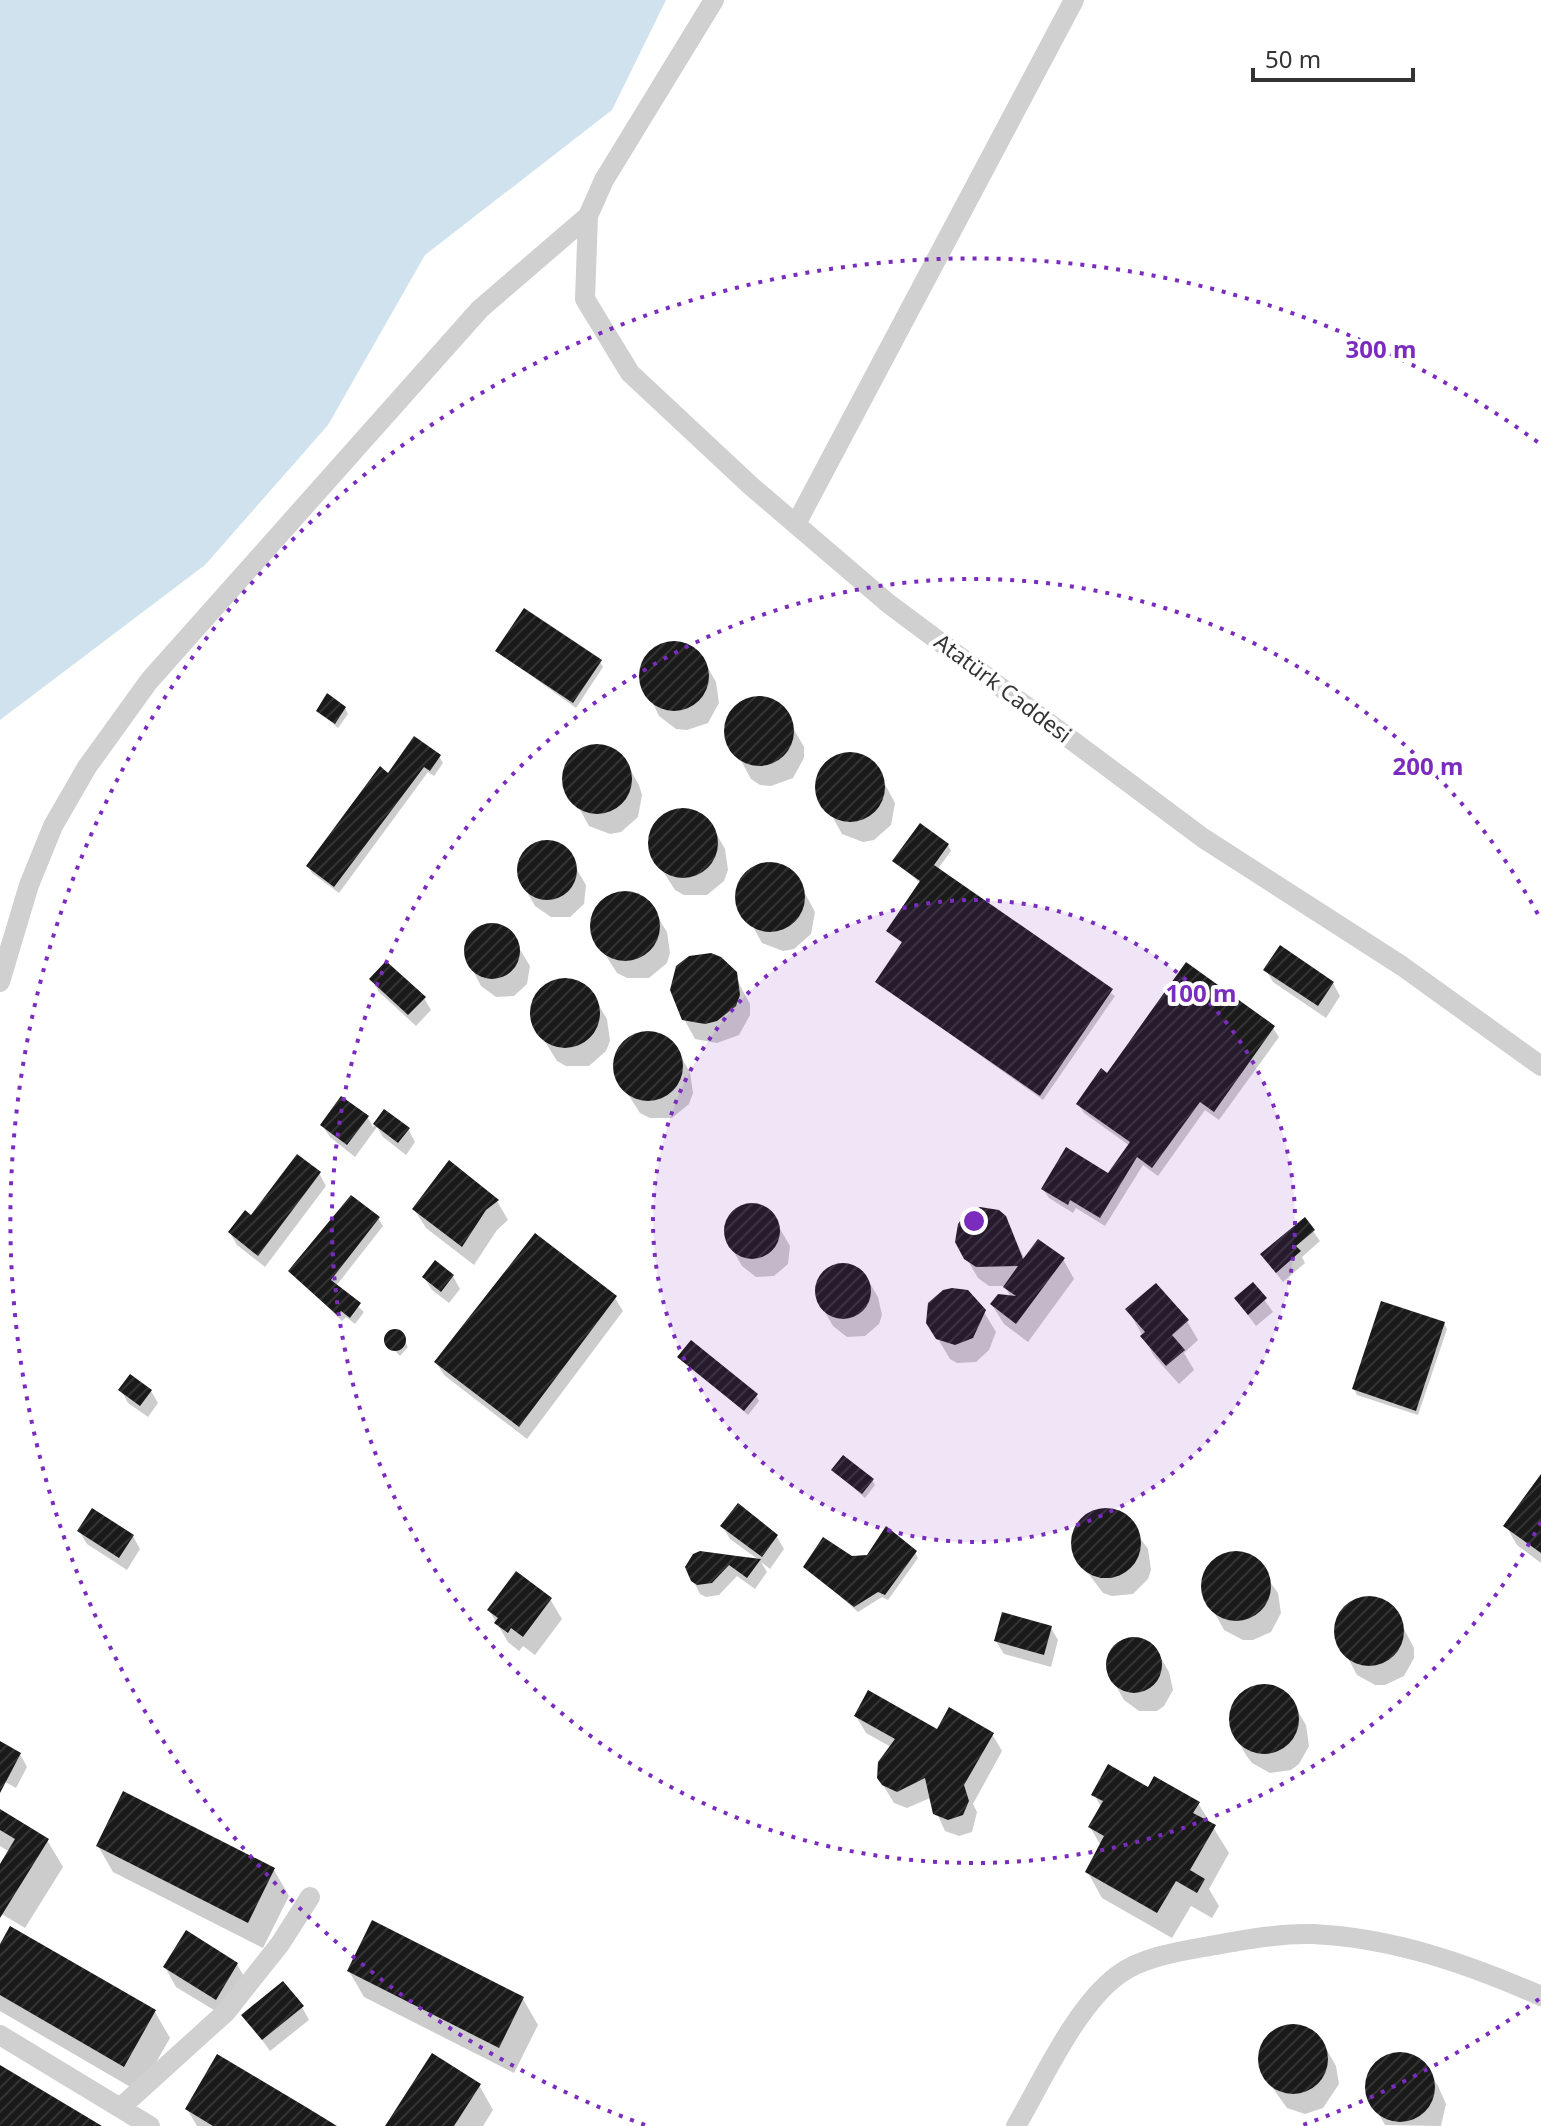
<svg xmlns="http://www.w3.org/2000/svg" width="1541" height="2126" font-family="'Noto Sans',sans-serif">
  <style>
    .water { fill: #cfe2ee }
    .shadow { fill: #0003 }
    .building { fill: url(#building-hatch) }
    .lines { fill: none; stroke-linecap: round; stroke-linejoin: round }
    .street { stroke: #d0d0d0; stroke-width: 20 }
    .ring { fill: none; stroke: #7b2cbf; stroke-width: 4; stroke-dasharray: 4 8 }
    .labels { text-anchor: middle; stroke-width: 8; stroke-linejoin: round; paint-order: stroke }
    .street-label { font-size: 22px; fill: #333; stroke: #fff }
    .centre { fill: #7b2cbf; stroke: #fff; stroke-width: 4 }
    .ring-label { font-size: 24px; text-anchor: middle; font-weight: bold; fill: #7b2cbf; stroke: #fff; stroke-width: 8; stroke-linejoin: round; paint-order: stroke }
  </style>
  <defs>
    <pattern id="building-hatch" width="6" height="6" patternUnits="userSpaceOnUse" patternTransform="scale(2)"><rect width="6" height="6" fill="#1a1a1a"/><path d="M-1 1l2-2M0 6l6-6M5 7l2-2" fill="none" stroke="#333"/></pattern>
  </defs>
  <rect width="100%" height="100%" fill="#fff"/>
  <path class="water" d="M0,0H666L612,110L425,255L328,425L205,565L0,720Z"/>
  <path class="shadow" d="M680,643L689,646L704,661L716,682L719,703L708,723L687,730L676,729L659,716L641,678L651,652L659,646Z
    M497,651L600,662L603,667L576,708Z
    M754,698L764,699L782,708L804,747V758L793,778L771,786L760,785L751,779L726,733L736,707Z
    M345,708L348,714L338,728L318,711Z
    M592,747L613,750L627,764L639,785L642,795L638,817L621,832L610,834L589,826L564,781L574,755Z
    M845,754L856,755L874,764L895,803L891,825L874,840L863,842L842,834L817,789L827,763Z
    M439,756L443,763L434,776L428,772L339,893L312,873L308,866L389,775Z
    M678,810L698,814L713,828L725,849L728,870L724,881L707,895H684L675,890L652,854L654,826L669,813Z
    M556,843L564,848L586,885L584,904L570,917H551L535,906L523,885L519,866L528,849L536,844Z
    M948,845L951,851L937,870L1115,996L1043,1100L877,982L903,944L888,931L921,884L895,861Z
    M766,864H776L794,873L815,912L811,934L794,949L783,951L762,943L737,898L747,873Z
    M631,893L649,903L667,932L670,953L667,963L649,978H627L617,973L594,937L596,909L611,896Z
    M500,925L508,930L530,966L527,984L514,996L496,997L481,986L466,957L468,939L482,926Z
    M729,965L750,1004V1015L739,1035L717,1043L695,1039L684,1019Z
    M1266,970L1333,983L1340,996L1326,1018L1273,982Z
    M372,979L424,998L431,1010L416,1026L379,992Z
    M571,981L580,984L595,999L607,1019L610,1041L606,1051L589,1066H566L557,1061L534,1024L536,997L550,983Z
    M1273,1028L1279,1037L1219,1120L1205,1110L1158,1176L1143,1165L1105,1226L1076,1208L1073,1213L1049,1198L1043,1189L1109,1175L1130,1146L1084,1113L1078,1104L1108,1076Z
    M654,1033L669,1038L690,1072L693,1093L689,1104L672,1118H650L640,1113L617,1077L616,1058L621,1045L633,1036Z
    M385,1112L408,1129L415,1142L406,1155L383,1137L377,1127L355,1157L330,1137L322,1125L368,1118L373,1127Z
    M319,1173L326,1186L265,1267L237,1245L230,1233Z
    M497,1201L508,1220L497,1230L474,1265L426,1228L414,1209Z
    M742,1206H761L769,1210L790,1246L788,1264L774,1276L756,1277L742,1266L730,1245L726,1237L729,1218Z
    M1005,1217L1025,1260L1063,1259L1074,1279L1028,1342L1004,1324L992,1305L1011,1298L1005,1286H989L978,1278L957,1242Z
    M378,1218L383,1226L336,1286L364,1312L355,1324L346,1317L342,1321L291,1271Z
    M1313,1231L1320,1241L1302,1257L1305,1263L1283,1282L1262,1255Z
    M851,1265L866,1277L878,1297L882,1315L879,1324L865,1336L847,1337L833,1326L821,1305L817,1287L825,1271L833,1266Z
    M453,1276L460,1289L449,1303L432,1290L424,1277Z
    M1253,1284L1273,1312L1256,1326L1236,1299Z
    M615,1298L623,1311L527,1439L444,1375L436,1362Z
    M1128,1310L1187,1321L1198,1340L1184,1353L1194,1370L1179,1384L1154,1356Z
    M984,1312L996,1332L989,1350L976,1362L957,1363L950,1359L928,1322Z
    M1444,1323L1447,1329L1418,1415L1357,1395L1354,1389Z
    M395,1330L399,1331L408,1347L400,1356L386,1341Z
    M680,1357L756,1395L759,1401L748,1415Z
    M121,1390L151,1391L158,1403L148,1417L128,1403Z
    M834,1470L872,1480L875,1485L865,1498Z
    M1541,1478V1563L1517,1545L1506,1526Z
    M738,1506L777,1537L784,1549L770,1569L761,1562L767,1572L755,1589L737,1576L719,1595L706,1597L700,1594L687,1568L759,1560L730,1539L723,1527Z
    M1101,1509L1122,1513L1148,1549L1151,1570L1148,1579L1133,1594L1112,1596L1103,1593L1076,1557L1073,1547L1077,1527L1092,1513Z
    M79,1531L133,1536L140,1549L127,1570L87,1544Z
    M915,1552L918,1558L888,1600L882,1597L858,1612L806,1567Z
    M1231,1553L1252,1557L1278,1593L1281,1613L1271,1632L1253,1640H1243L1224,1630L1203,1591L1207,1571L1213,1563Z
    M1364,1598H1374L1393,1608L1414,1648V1658L1404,1676L1385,1685H1375L1357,1675L1336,1636V1626L1345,1607Z
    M550,1599L562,1619L535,1655L523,1646L519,1651L508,1642L489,1610Z
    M1051,1628L1058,1640L1051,1667L1004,1654L996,1641Z
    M1124,1640H1143L1157,1651L1169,1672L1173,1690L1164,1706L1157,1711H1139L1124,1700L1112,1679L1108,1671L1111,1653Z
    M1270,1686L1279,1690L1294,1705L1306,1725L1309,1746L1299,1764L1291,1770L1270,1773L1252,1763L1246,1755L1234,1734L1231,1713L1241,1695L1249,1689Z
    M856,1716L938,1732L992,1734L1002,1751L973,1804L977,1812L972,1832L959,1836L945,1831L930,1798L907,1808L894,1803L879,1778L891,1747L866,1733Z
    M0,1743L20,1754L27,1767L16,1788L0,1779Z
    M1149,1789L1198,1803L1229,1853L1209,1889L1219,1906L1212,1918L1191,1906L1172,1938L1102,1898L1087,1871L1101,1846L1090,1827L1101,1807L1094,1794Z
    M0,1811L47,1840L63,1867L25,1928L0,1913V1868L10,1852L0,1846Z
    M98,1846L274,1870L289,1896L263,1948L113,1872Z
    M0,1948L155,2012L170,2038L139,2092L0,2011Z
    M237,1964L248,1984L227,2018L176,1987L165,1967Z
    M349,1971L523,1999L538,2025L514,2073L364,1997Z
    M302,2007L309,2020L270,2051L244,2015Z
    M1283,2026H1302L1324,2045L1336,2066L1339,2084L1323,2108L1305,2114L1287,2108L1262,2073L1263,2045Z
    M1400,2054L1419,2059L1438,2086L1446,2104L1441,2126L1385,2125L1367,2092V2083L1375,2065Z
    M479,2085L493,2110L483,2126H388Z
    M187,2109L333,2126H197Z"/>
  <path class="building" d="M524,608L602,660L573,703L495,651Z
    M639 676a35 35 0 1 1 70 0a35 35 0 1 1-70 0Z
    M327,693L346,707L335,724L316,711Z
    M724 731a35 35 0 1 1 70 0a35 35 0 1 1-70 0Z
    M414,736L441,755L430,771L424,767L334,887L306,866L380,766L388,773Z
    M562 779a35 35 0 1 1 70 0a35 35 0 1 1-70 0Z
    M815 787a35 35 0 1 1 70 0a35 35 0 1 1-70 0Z
    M648 843a35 35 0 1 1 70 0a35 35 0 1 1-70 0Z
    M920,823L949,844L934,865L1113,989L1040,1096L875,982L902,942L886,931L920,881L892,861Z
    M517 870a30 30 0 1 1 60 0a30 30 0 1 1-60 0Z
    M735 897a35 35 0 1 1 70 0a35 35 0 1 1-70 0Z
    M590 926a35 35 0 1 1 70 0a35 35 0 1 1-70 0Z
    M464 951a28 28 0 1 1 56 0a28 28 0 1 1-56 0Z
    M1280,945L1334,982L1318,1006L1263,970Z
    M711,953L721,957L737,972L740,995L736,1006L717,1021L705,1024L682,1020L670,990L676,966L689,956Z
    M386,961L426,997L408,1015L369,979Z
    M1186,962L1275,1026L1214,1112L1200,1102L1152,1168L1137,1157L1100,1218L1070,1200L1068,1205L1041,1189L1066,1147L1108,1173L1130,1142L1076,1104L1101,1068L1107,1073Z
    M530 1013a35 35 0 1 1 70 0a35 35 0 1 1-70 0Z
    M613 1066a35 35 0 1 1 70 0a35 35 0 1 1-70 0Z
    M341,1096L369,1116L347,1145L320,1125Z
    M384,1109L410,1128L398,1143L373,1124Z
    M297,1154L321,1172L258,1256L228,1232L245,1210L251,1215Z
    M449,1160L499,1200L486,1210L462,1247L412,1209Z
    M351,1195L380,1217L331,1280L361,1303L350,1318L341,1311L337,1315L288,1271Z
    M724 1231a28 28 0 1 1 56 0a28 28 0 1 1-56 0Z
    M980,1207L999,1210L1006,1216L1023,1259L1038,1239L1065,1258L1016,1324L990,1304L998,1294L1016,1296L1003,1287L1018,1266L976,1267L964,1259L955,1242L958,1224L964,1216Z
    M1305,1217L1315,1230L1296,1246L1301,1251L1276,1273L1260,1254Z
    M535,1233L617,1296L519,1427L434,1362Z
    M435,1260L454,1275L441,1292L422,1277Z
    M815 1291a28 28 0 1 1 56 0a28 28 0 1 1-56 0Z
    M1253,1282L1267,1298L1248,1315L1234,1298Z
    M1156,1283L1189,1320L1172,1335L1185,1350L1166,1366L1140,1336L1145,1332L1125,1309Z
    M952,1288L968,1290L986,1310L973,1338L955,1345L936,1339L926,1323L928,1303L943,1290Z
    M1381,1301L1445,1322L1416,1411L1352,1389Z
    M384 1340a11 11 0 1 1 22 0a11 11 0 1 1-22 0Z
    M691,1340L758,1394L744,1411L677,1357Z
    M130,1374L152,1390L140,1406L118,1390Z
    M843,1455L874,1479L862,1494L831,1470Z
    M1541,1474V1553L1503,1526Z
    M738,1503L778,1535L762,1557L720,1526Z
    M1071 1543a35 35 0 1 1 70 0a35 35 0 1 1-70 0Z
    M92,1508L134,1535L119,1558L77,1531Z
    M886,1526L917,1551L885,1595L878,1592L854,1607L803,1567L823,1537L852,1556L867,1555Z
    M1201 1586a35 35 0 1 1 70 0a35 35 0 1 1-70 0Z
    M700,1551L737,1556L761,1559L747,1578L729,1565L712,1583L697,1585L691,1581L685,1567L693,1554Z
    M516,1571L552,1598L523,1637L511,1628L508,1633L494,1623L498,1618L487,1610Z
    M1334 1631a35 35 0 1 1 70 0a35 35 0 1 1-70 0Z
    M1002,1612L1052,1626L1044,1655L994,1641Z
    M1106 1665a28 28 0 1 1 56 0a28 28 0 1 1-56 0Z
    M1229 1719a35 35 0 1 1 70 0a35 35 0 1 1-70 0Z
    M868,1690L937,1729L949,1707L994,1733L964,1785L969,1801L963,1815L948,1820L933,1814L925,1778L897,1792L882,1785L877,1778L878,1762L895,1739L854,1716Z
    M0,1741L21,1753L0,1793Z
    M1108,1764L1148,1787L1154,1776L1200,1802L1193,1813L1216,1825L1190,1870L1205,1879L1197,1893L1176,1881L1157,1913L1085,1872L1104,1836L1088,1827L1103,1801L1091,1795Z
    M123,1791L275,1868L248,1923L96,1846Z
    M0,1809L49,1839L0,1918V1864L15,1839L0,1830Z
    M372,1920L524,1997L499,2048L347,1971Z
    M10,1926L156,2010L124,2067L0,1995V1944Z
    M186,1930L238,1963L216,2000L163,1967Z
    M283,1981L304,2006L262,2040L241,2015Z
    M1258 2059a35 35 0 1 1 70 0a35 35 0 1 1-70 0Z
    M1365 2087a35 35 0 1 1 70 0a35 35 0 1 1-70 0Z
    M432,2053L481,2084L454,2126H385Z
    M217,2054L306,2107L337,2126H213L185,2109Z
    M0,2065L102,2126H0Z"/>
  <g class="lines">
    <path class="street" d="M588,216L585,299L630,373L751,486L889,604L1203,838L1402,966L1541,1066
      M796,524L1074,0
      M0,982L29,885L53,826L87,767L149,681L480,309L588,216L604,180L714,0
      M0,2035L150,2126
      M120,2108L226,2012L280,1944L310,1897
      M1016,2126C1043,2080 1075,2007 1118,1975C1141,1958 1176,1952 1204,1947C1239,1941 1277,1933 1313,1934C1394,1938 1468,1964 1541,1996"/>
  </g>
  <circle cx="974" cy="1221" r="321" fill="#7b2cbf" fill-opacity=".12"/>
  <g class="ring">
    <circle cx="974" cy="1221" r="321"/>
    <path d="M1541 1522A642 642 0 1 1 1541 920"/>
    <path d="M1539 1999A962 962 0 0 1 1303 2125M645 2125A962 962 0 1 1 1539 443"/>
  </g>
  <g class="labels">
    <g class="street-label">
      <text transform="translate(1003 688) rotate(37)" y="8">Atatürk Caddesi</text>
    </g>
  </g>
  <circle cx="974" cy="1221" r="12" class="centre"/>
  <g class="ring-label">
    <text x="1381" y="358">300 m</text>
    <text x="1428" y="775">200 m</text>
    <text x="1201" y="1002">100 m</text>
  </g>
  <path d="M1253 68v12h160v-12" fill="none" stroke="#333333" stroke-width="4"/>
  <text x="1265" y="68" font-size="24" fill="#333333" stroke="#ffffff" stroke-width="6" paint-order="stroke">50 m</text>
</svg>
